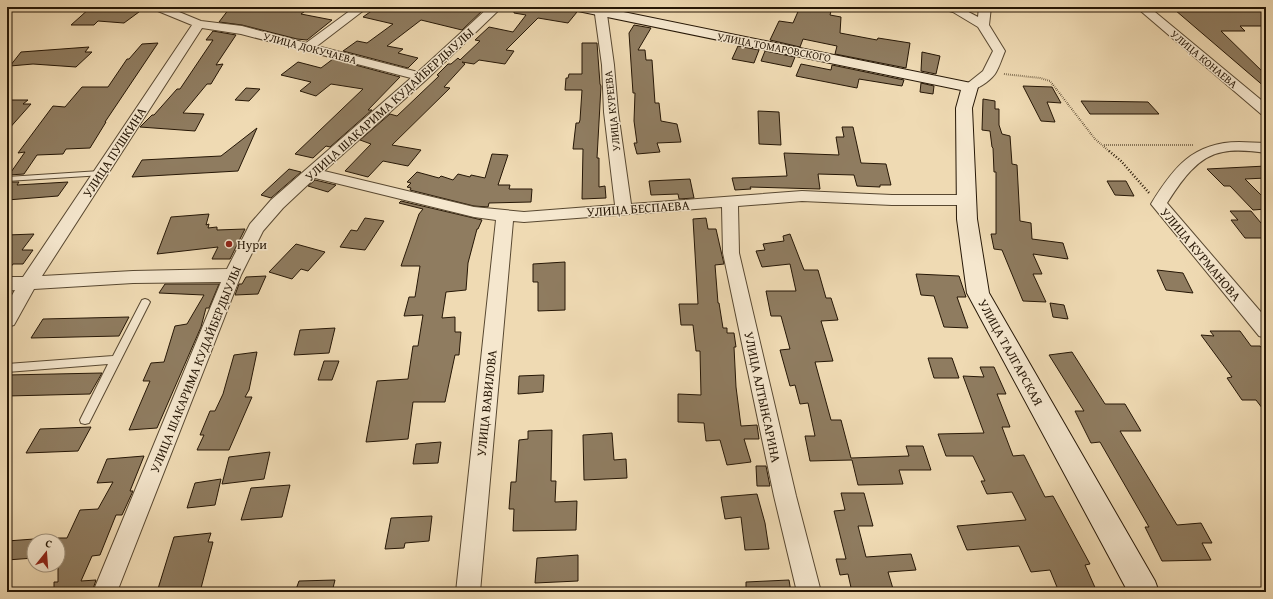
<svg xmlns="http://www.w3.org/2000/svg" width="1273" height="599" font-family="'Gentium Book Plus',serif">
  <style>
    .building { fill: #8f7c60; stroke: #261706 }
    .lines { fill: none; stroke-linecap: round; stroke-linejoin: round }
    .lane-casing { stroke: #584831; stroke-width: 2 }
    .street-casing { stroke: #584831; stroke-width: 2 }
    .secondary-casing { stroke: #261706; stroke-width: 2 }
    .path-far1 { stroke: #261706; stroke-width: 2; stroke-dasharray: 0.5 1.5; stroke-linecap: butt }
    .path { stroke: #261706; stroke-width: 2.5; stroke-dasharray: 1 2; stroke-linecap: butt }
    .lane { fill: #f5e7ce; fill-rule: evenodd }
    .street { fill: #f5e7ce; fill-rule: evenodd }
    .secondary { fill: #f5e7ce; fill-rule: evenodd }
    .poi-dot { fill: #8f2418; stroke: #f5e7ce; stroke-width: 1.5 }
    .labels { text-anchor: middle; stroke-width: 3; stroke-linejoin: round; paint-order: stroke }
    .far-street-label { font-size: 11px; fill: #261706; stroke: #f5e7ce }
    .street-label { font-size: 13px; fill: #261706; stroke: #f5e7ce }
    .poi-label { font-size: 13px; fill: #261706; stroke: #f5e7ce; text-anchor: start }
  </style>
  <rect width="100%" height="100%" fill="#efdab3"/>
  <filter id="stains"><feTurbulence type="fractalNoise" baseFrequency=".005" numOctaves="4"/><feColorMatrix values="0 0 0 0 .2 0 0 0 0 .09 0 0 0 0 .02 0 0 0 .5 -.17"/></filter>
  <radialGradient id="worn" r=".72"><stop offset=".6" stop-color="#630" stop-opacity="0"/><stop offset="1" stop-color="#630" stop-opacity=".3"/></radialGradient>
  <path class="building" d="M242,7H311L301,14L332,20L307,40L297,39L242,25L219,22L229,9L236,11Z
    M377,7H474L484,9L462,30L421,20L387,46L403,49L398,53L418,58L408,68L343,51L357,41L367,43L393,24L363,17Z
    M514,7H549L577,12L568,23L538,18L506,50L514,51L505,64L479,60L474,64L462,62L465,64L444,87L450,88L392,145L421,150L408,166L383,161L368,177L345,171L371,144L360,140L390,114L397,116L439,76L437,75L448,64H451L458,58L460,60L480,41L475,40L489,27L513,32L526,15L514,13Z
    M800,7H813V10L831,11L830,15L841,17L840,33L877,40L878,38L910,43L906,68L835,54L837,46L803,39L800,47L770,40L779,21L793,23Z
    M1175,7L1266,8V26H1240L1245,31H1221L1266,75V88L1175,10H1179Z
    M90,8L143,9L124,23L98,21L94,25H71Z
    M634,25L651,28L638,50H645L646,60H652L655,103H659L661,121L677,124L681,142L657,143L660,152L637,154L634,143H637L634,121L635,93H633L629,33Z
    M213,31L236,35L216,65L223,64L211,84H207L183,113L204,114L195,131L140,127L152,115H154L177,89H180L213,40H206Z
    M158,43L105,122H106L90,148L66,149L63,154L37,155L24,174L9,175L25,152L18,153L53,106L65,107L82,87H108L127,59H129L142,44Z
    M582,43H597L600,84L601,86L597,158H599V187L605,186L606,198L582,199L583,149H573L576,123H579L580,120L582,90H565L566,78H568L569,74H582Z
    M738,46L759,50L754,63L732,59Z
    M89,47L85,52H92L76,67L33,64L10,66L21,52Z
    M765,51L795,57L791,67L761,61Z
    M922,52L940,56L936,74L921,71Z
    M333,59L400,77L368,110H372L330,147L326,146L313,158L295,154L363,89L331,84L316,96L300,91L311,82L281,75L298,62L321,68Z
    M801,64L831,70L832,65L904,80L902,86L859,79L857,88L796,76Z
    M921,83L934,86L933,94L920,92Z
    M1023,86L1052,87L1061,103L1047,102L1055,122L1041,121Z
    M246,88L260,89L249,101L235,100Z
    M983,99L995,101V109H999V125L1002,134L1010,136L1012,164L1017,165L1020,221L1031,223L1032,239L1063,243L1068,259L1033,254L1042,274H1033L1046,302L1023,301L1002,250L994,249L991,234H996V172H994L993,148L992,147L990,131L982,130Z
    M7,100H28L23,104H31L7,131Z
    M1081,101L1148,102L1159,114H1090Z
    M758,111L779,112L781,145L759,144Z
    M842,127H853L861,163L886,164L891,185H880V187L857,186L854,175L818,174L820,189L750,187L751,189L735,190L732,178L787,176L784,153L839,155L836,137H844Z
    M257,128L238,171L132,177L142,160L221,156Z
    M492,154L508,155L498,185H510L509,189H532L531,202L489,203L488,207L474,206L410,190L411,188L407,187L411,183L407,182L417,172L439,178L441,176L453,180L458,174L470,177L471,175L485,178Z
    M1266,166V178L1245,179L1266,200V209L1253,210L1230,186H1224L1207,169Z
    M289,169L301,172L271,198L261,195Z
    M690,179L694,198L679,199L678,194L651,195L649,181Z
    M315,180L336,185L328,192L308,186Z
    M1107,181H1126L1134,196L1115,195Z
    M7,182H19L17,185L68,182L58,196L7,200Z
    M401,201L482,220L478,229H477L468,263L466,290L446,292L442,318L455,317V332H461L459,355H455L445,402H413L408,439L366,442L377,381L408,379L413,346H418L423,315L404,316L409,297H415L420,266H401L419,214L423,209L399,203Z
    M1230,211H1251L1266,229V238H1245L1231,220H1238Z
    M209,214L206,225L209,224L208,228L217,227V230L245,229L230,259H212L218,247L157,254L171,217Z
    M365,218L384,221L365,250L340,247L351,230L357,231Z
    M706,218L708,229H716L724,264L715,265L718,303H719L723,328H727V333H734L736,347H734L736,387L741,426L757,425L759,439H744L751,462L727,465L720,440L706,441L704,423L678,422V394L701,395L700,351H696L693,325H681L679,304H698L693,219Z
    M34,234L22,250H33L23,264H13L7,272V235Z
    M790,234L804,270H818L826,298H831L838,320L821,321L833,361L815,362L831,420H841L851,458L909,456L906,446H923L931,470H899L903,484L858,485L852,460L810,461L805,436H815L808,403L800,404L795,385L790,386L780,350L790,349L781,316H771L766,291H796L790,264L762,267L756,251L765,250L763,244L784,241L783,236Z
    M296,244L325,252L308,271L301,269L292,279L269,272Z
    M565,262V310L538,311V282H533V264Z
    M1157,270L1183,273L1193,293L1166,290Z
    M916,274L959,276L966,297H957L968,328L944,327L934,296L921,295Z
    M266,276L258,294L235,295L239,284H242L246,277Z
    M165,284H219L209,308H206L201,327L157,428L129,430L150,381H143L151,363L164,362L175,326L187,324L204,295L159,293Z
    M1050,303L1064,305L1068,319L1053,317Z
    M129,317L119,336L31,338L43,319Z
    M335,328L329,353L294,355L300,330Z
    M1210,331H1240L1251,346H1260L1266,353V413L1256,400H1242L1227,378L1232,377L1201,335L1214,336Z
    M257,352L249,390L245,397H252L229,450H197L204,435H200L210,411H215L223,394L234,355Z
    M1072,352L1105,404H1125L1141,431H1120L1177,525L1201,523L1212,543H1202L1211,560L1162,561L1145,527H1149L1100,442L1091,443L1075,411H1084L1049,355Z
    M928,358H952L959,378H934Z
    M324,361H339L332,380H318Z
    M980,367H994L1006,394H997L1010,427H1002L1013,456L1024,455L1045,497L1053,496L1090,564L1085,565L1097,592H1059L1050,570L1031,572L1019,546L967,550L957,526L1026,520L1012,492L987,494L981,481H985L973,456H946L938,434L984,433L963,376L984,377Z
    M102,373L90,394L7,396V375Z
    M544,375L543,392L518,394L519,376Z
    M91,427L78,451L26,453L40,429Z
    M552,430L551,481H556L555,502L577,501L576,530L513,531L514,509H509L511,482H516L519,440L528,439V431Z
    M612,433L614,460L626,459L627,478L584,480L583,435Z
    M441,442L438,463L413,464L416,444Z
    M270,452L264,479L222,484L229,457Z
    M144,456L130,491H133L122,515H116L100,555L92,556L81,581L96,580L92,592H54V582H58V538H67L80,510L98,509L113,482L97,483L107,459Z
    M756,466H766L770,486H757Z
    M221,479L215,505L187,508L195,483Z
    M290,485L282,517L241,520L251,488Z
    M841,493H864L873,526H858L866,557L911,554L916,570L888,572L894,592H852L848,574L840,575L836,559H846L834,511L845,510Z
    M757,494L765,523L769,549L745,550L741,517L725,519L721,497Z
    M432,516L429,541L405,543L404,548L385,549L391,518Z
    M211,533L208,542H213L200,592H157L174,537Z
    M34,539V558L7,560V541Z
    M578,555V581L535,583L537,558Z
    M335,580L332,592H295L299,581Z
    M789,580L791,592H746V582Z"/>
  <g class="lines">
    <defs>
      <path id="lane" d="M100,171H103V175L7,181V177Z
        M145,299L148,300L150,302L89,423L85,424L81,423L80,420L108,364L7,372V364L113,356L142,300Z"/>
      <path id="street" d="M151,7H167L201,21L242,26L306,43L355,7H368L317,46L418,72L489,7H502L426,80L324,171L474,207L524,212L615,205L604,112L602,65L594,7H606L614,65L618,112L631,204L802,191L892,195H967L973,196L975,200L973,204L967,205H892L802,201L738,206L739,253L796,496L821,592H797L774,496L723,253L722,207L524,222L513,221L480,592H456L496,220L474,217L315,178L283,208L263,231L241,275L117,592H93L221,282L133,283L34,289L14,325L7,327V304L15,290L7,291V277H23L192,25L153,9ZM202,28L241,34L411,78L271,200L250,224L227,269L133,271L42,276Z
        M940,7H959L978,17L979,7H991L989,25L1005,51C1002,58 999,68 995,74C989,82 975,92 965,90L963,87L983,71L993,51L978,27L953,12L942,9Z
        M1136,7H1149L1266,104V115L1261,114Z
        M1239,142L1266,143V153C1252,151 1237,149 1223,152C1197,156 1180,183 1167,203L1266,318V338L1259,336L1151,204C1173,168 1193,142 1239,142Z"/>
      <path id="secondary" d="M571,7H599L976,84L978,87L972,108L977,219L989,293L1155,581L1159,592H1128L967,293L957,219L956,108L961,90L578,11L573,10Z"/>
    </defs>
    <use href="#lane" class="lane-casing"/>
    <use href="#street" class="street-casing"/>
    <use href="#secondary" class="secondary-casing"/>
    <path class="path-far1" d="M558,7L565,9
      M1004,74L1040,78L1050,81L1095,139L1110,152
      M1104,145H1193"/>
    <path class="path" d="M1109,151L1121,161L1150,194"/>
    <use href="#lane" class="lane"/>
    <use href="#street" class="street"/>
    <use href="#secondary" class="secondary"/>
  </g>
  <circle class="poi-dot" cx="229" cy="244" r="4"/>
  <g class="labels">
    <g class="far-street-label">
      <text transform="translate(774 47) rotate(11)" y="4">УЛИЦА ТОМАРОВСКОГО</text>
      <text transform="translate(310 48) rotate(15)" y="4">УЛИЦА ДОКУЧАЕВА</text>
      <text transform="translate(1204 59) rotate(40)" y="4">УЛИЦА КОНАЕВА</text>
      <text transform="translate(612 111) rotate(-96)" y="4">УЛИЦА КУРЕЕВА</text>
    </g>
    <g class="street-label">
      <text transform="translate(389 104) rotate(-42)" y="5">УЛИЦА ШАКАРИМА КУДАЙБЕРДЫУЛЫ</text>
      <text transform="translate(114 152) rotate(-57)" y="5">УЛИЦА ПУШКИНА</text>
      <text transform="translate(638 208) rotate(-4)" y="5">УЛИЦА БЕСПАЕВА</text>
      <text transform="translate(1201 254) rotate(50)" y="5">УЛИЦА КУРМАНОВА</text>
      <text transform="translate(1011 352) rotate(61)" y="5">УЛИЦА ТАЛГАРСКАЯ</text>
      <text transform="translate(195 369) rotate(-68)" y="5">УЛИЦА ШАКАРИМА КУДАЙБЕРДЫУЛЫ</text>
      <text transform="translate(763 397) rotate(78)" y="5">УЛИЦА АЛТЫНСАРИНА</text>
      <text transform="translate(486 403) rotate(-84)" y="5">УЛИЦА ВАВИЛОВА</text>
    </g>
    <g class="poi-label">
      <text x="237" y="249">Нури</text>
    </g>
  </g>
  <rect width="1273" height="599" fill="none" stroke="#efdab3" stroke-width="24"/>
  <rect x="8" y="8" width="1257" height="583" fill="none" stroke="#261706" stroke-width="2"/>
  <rect x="12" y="12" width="1249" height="575" fill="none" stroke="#261706"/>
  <g transform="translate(46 553) rotate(17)"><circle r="19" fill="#f5e7ce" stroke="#a2947e"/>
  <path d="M0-3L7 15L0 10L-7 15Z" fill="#8f2418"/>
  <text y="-6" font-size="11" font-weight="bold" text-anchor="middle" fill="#261706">С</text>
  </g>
  <rect width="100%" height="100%" filter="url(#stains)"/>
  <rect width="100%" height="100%" fill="url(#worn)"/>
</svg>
